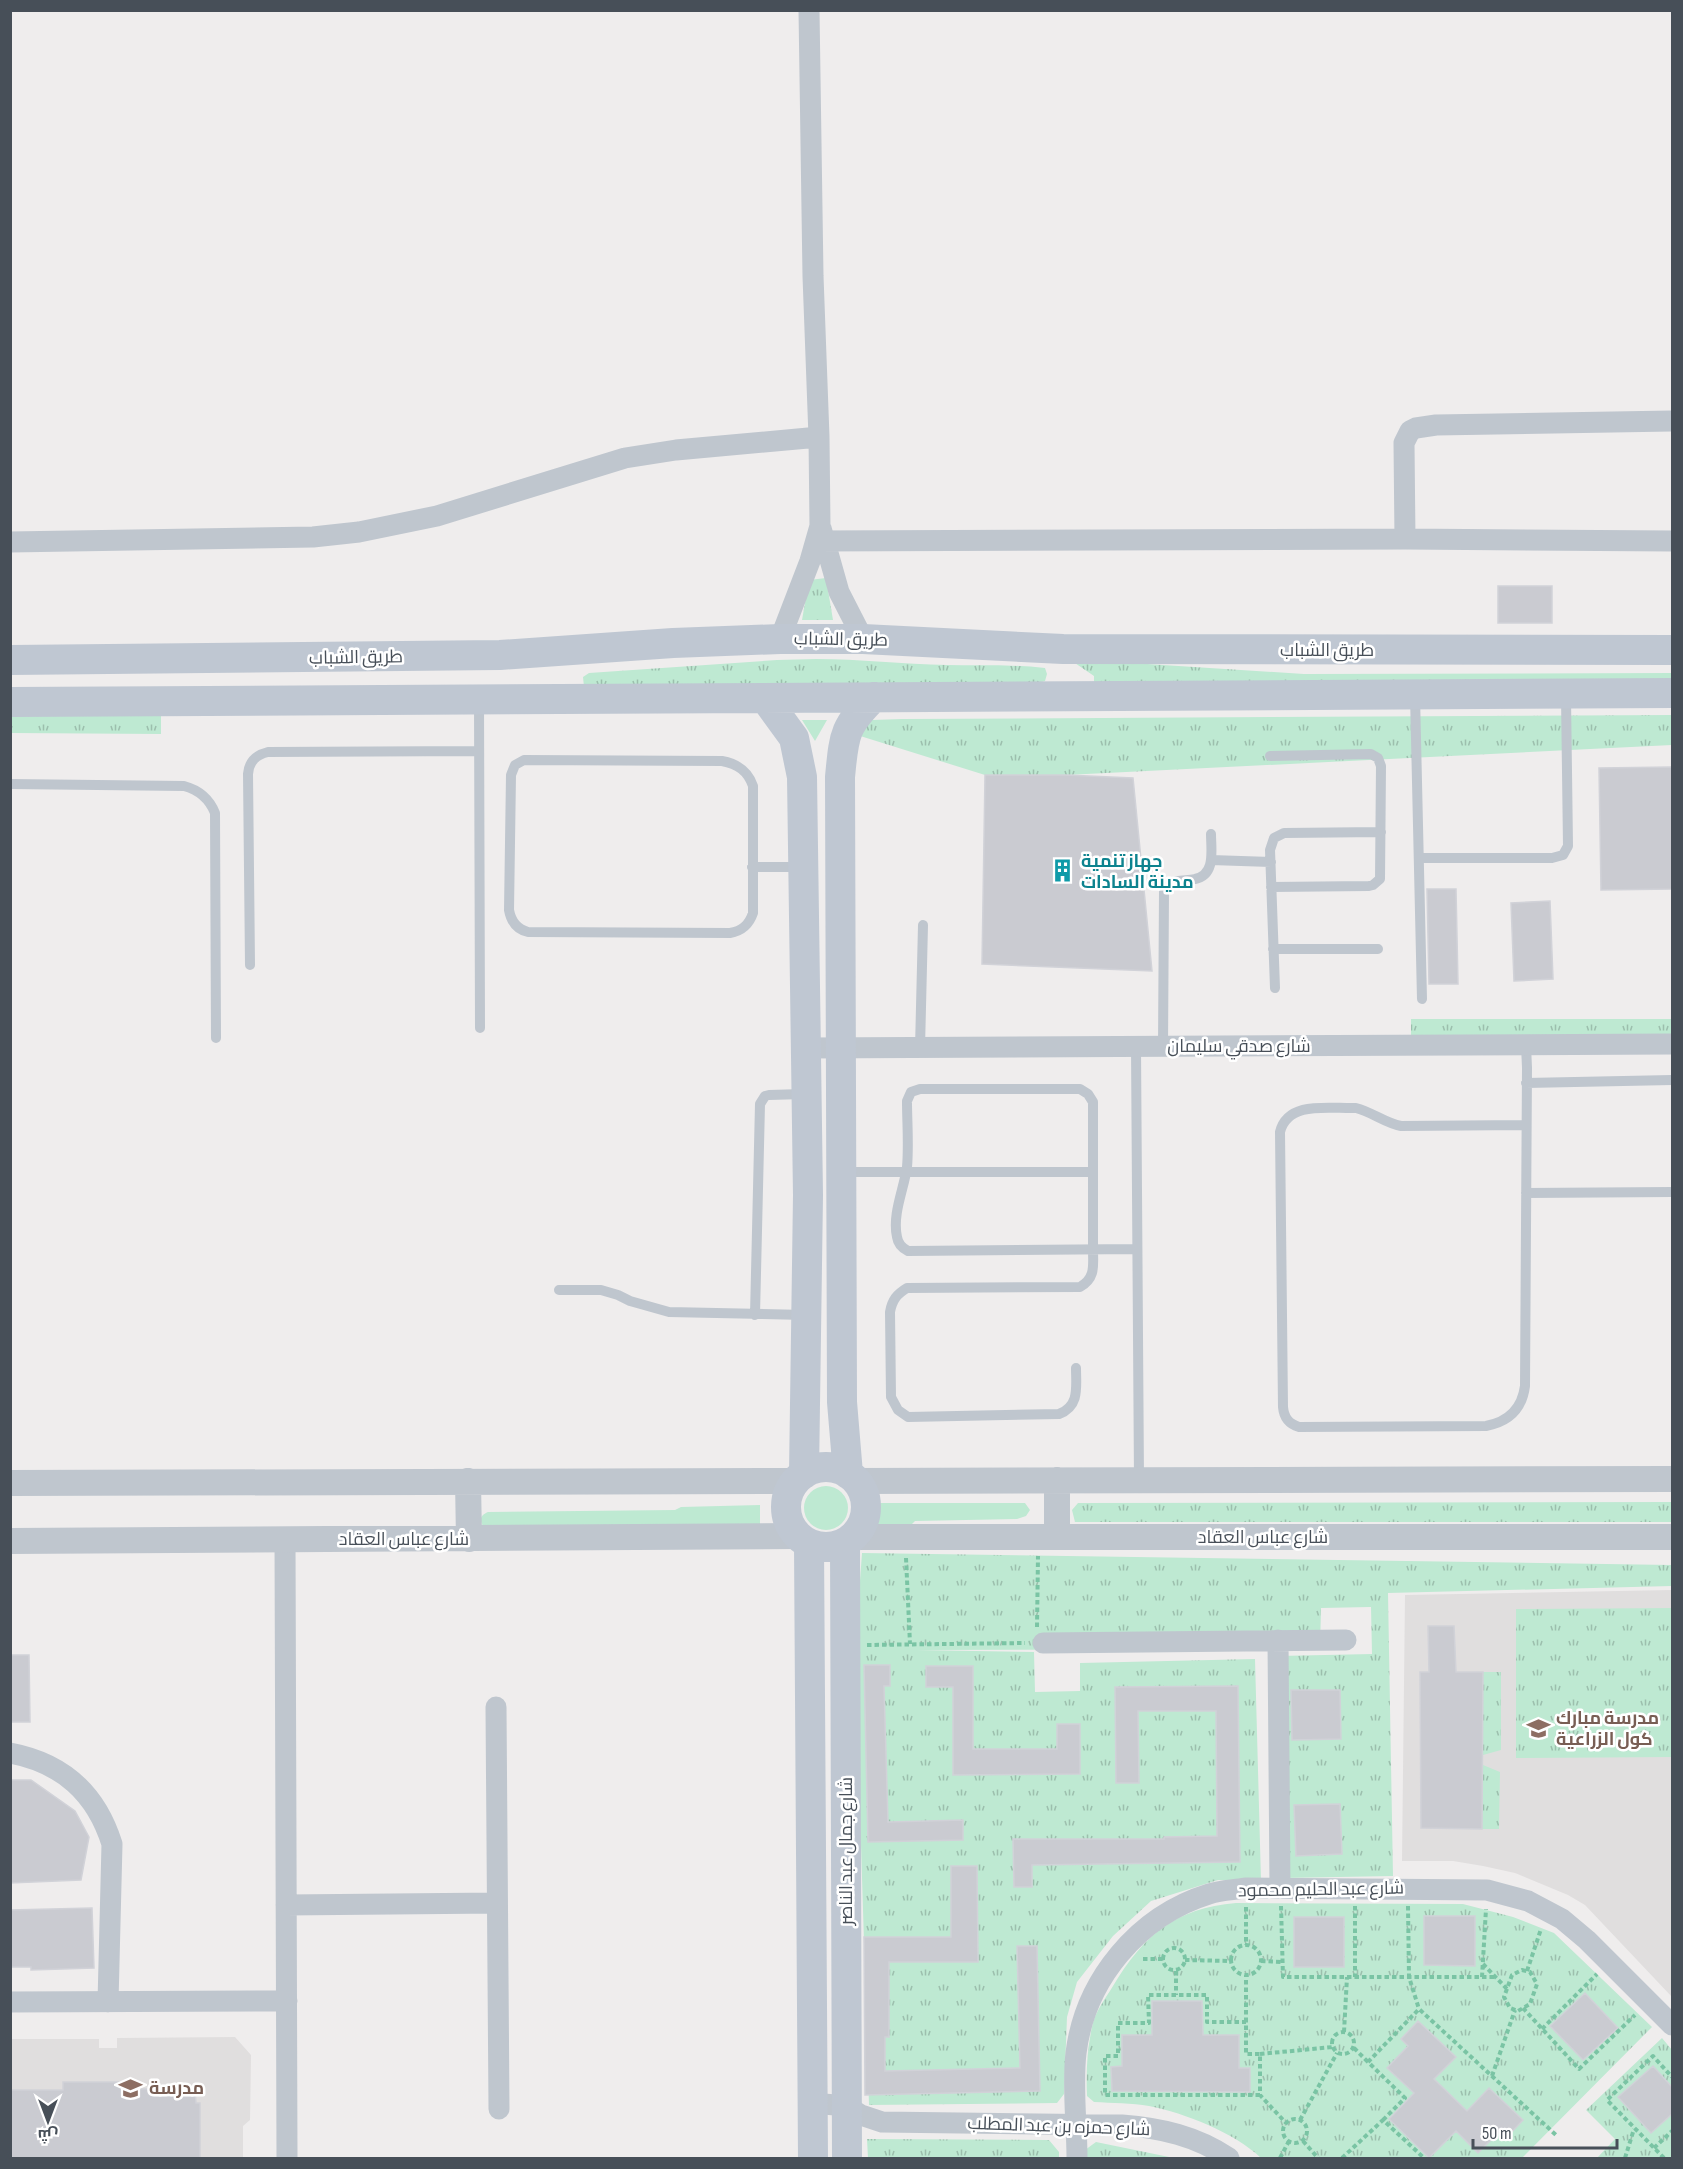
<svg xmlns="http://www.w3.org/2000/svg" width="1683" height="2169" font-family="'Sofia Sans Condensed',Cairo,sans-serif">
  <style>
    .education { fill: #e0dede }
    .park { fill: url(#park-tufts) }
    .garden { fill: #bee9d2 }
    .building { fill: #cacbd1; stroke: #d1d2d8; stroke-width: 1.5 }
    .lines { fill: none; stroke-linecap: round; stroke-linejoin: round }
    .path { stroke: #7ac4a4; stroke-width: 4; stroke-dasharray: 4.5 3; stroke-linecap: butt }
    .service { stroke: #bfc6ce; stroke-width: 10 }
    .minor { stroke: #bfc6ce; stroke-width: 21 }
    .tertiary { stroke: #bfc6ce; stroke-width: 26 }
    .secondary { stroke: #bfc7d2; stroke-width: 30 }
    .labels { text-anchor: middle; stroke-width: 5; stroke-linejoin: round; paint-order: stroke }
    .street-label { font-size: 18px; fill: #474f58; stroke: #fff }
    .culture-label { font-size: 18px; font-weight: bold; fill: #0d838f; stroke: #fff; text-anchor: start }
    .education-label { font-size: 18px; font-weight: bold; fill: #785e54; stroke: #fff; text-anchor: start }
  </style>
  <defs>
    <pattern id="park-tufts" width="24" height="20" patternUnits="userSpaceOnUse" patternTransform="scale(1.5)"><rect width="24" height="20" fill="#bee9d2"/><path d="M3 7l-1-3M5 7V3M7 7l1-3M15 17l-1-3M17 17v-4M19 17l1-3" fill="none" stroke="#9cbfad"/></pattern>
  </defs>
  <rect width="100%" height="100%" fill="#efeded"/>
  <path class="education" d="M1672,1590V1997L1585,1905L1568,1895L1515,1873L1483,1866L1453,1861H1402L1405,1595Z
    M235,2037L251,2055L250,2120L243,2126V2158H11L10,2039H99V2048H117V2038Z"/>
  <path class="park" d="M826,578L833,620H802L809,580Z
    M816,659C860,659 903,664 947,665C979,666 1012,664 1045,668L1047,674L1045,681L1038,683L584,687L583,677L589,673L777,660Z
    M1069,659L1304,674L1672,673V685L1094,683V676Z
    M11,711L161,713V734L11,733Z
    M1672,715V745L1066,775H985L857,735L872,720L902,719Z
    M802,720H827L815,741Z
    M1411,1019H1672V1038L1411,1036Z
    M1672,1502V1522H1075L1072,1510L1078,1503Z
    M862,1553L1672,1565V1586L1388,1593L1393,1876L1283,1878L1278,1656L1372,1654L1371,1607L1321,1608L1320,1649L917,1650L1034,1652L1035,1692L1080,1691V1663L1255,1659L1261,1881L1218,1880L1151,1901L1113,1936L1077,1982L1067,2017L1064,2094L1057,2103L869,2105L855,1650Z
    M1672,1608V1757L1516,1758V1609Z
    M1483,1672H1501V1750L1483,1755Z
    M1483,1765L1500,1772L1499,1829H1482Z
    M1236,1903L1463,1904L1513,1917L1554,1933L1652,2027L1522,2158H1261C1235,2133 1185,2113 1149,2106C1132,2103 1112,2103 1094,2102L1087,2096C1086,2072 1087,2050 1092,2027C1095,2012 1105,1999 1113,1986C1143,1936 1175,1908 1236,1903Z
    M1662,2038L1672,2050V2158H1597L1615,2139L1586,2110Z
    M867,2139L1049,2140L1059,2152V2158H868Z
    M1096,2142L1174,2158H1085V2150Z"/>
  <path class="garden" d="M804 1508a22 22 0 1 1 44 0a22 22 0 1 1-44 0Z
    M872,1503H1025L1030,1510L1026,1516L1017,1519L915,1521L911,1525L873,1529L875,1510Z
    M760,1505V1527L485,1529C479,1521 479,1516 488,1512L675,1510L681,1507Z"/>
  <path class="building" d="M1498,586H1552V623H1498Z
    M1672,767V889L1601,890L1599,768Z
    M985,775H1066L1133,778L1152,971L982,964Z
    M1427,889H1456L1458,984H1429Z
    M1550,901L1553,979L1514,981L1511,903Z
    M1428,1626H1454L1456,1672H1483L1482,1829L1421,1828L1420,1672H1429Z
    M10,1655H29L30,1722H10Z
    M864,1665H890V1686H884L888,1822L963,1820V1840L868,1842Z
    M926,1666H973V1749H1057V1724H1080V1774L953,1775V1687H926Z
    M1238,1686L1240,1862L1032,1865V1887H1014L1013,1839H1164V1837L1217,1836L1216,1711H1138L1139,1783H1116L1115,1687Z
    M1291,1690H1340L1341,1739L1292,1740Z
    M10,1780H31L75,1811L89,1837L81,1880L10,1883Z
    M1340,1804L1342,1854L1296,1856L1294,1805Z
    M951,1866H977L978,1962H889V2037H885V2071L1020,2068L1017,1946H1037L1040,2091L865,2095L864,1937H951Z
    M92,1908L94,1968L31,1970V1967H10V1910Z
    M1424,1916H1475V1966L1424,1965Z
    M1294,1917H1344V1967H1294Z
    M1585,1993L1618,2028L1583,2060L1550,2026Z
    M1152,2001H1202L1203,2035H1239V2068H1250V2092L1112,2091L1111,2067L1122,2066V2035H1152Z
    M1418,2021L1456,2057L1434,2079L1467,2111L1489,2088L1523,2120L1508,2136L1501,2130L1478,2153L1456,2131L1429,2158L1389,2119L1414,2093L1387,2068L1408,2046L1401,2039Z
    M1653,2066L1672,2087V2114L1651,2133L1618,2097Z
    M63,2082H128V2089H195L196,2103H200V2158H10V2090H63Z"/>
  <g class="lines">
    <path class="path" d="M906,1558L910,1644
      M1037,1627L1038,1556
      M867,1645L1025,1643
      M1281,1906L1283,1977H1495
      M1355,1906V1977
      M1408,1906L1409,1977L1419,2009
      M1246,1907V1945
      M1231 1960a15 15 0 1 1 30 0a15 15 0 1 1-30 0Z
      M1163 1959a11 11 0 1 1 22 0a11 11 0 1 1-22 0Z
      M1143,1959H1163
      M1185,1960L1231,1961
      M1261,1961L1283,1962
      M1483,1964L1507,1989
      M1522,1970L1530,1972L1537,1984L1530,2004L1518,2011L1510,2008L1504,1997L1512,1975Z
      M1176,1971V1995
      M1527,1971L1541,1929
      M1482,1977L1486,1909
      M1523,2008L1579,2069L1635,2015
      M1246,2022V1975
      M1542,2029L1597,1974
      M1332 2043a11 11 0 1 1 22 0a11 11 0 1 1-22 0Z
      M1344,2032L1347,1977
      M1354,2048L1368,2062
      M1260,2054L1333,2047
      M1492,2076L1515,2010
      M1260,2095H1105V2056H1118V2023H1149L1148,1995H1207V2022H1246V2054H1260V2095L1286,2123
      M1283 2131a12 12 0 1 1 24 0a12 12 0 1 1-24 0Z
      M1300,2120L1337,2053
      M1383,2120L1405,2098L1368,2062L1419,2009L1556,2135
      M1303,2141L1318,2158
      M1654,2148L1672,2131
      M1280,2158L1289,2141
      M1342,2158L1383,2120L1424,2158
      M1625,2158L1634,2129
      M1664,2158L1607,2100L1653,2056L1672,2077"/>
    <path class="service" d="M1415,695L1422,999
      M479,700L480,1028
      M1270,756L1371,754L1378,758L1381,766L1380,879L1373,885L1369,886L1271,887
      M524,760L722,761C738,764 748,771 753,786V913C749,925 742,931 730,933L528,932C516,929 511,921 509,910L511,775L515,765Z
      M10,784L184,786C199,790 209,798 215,813L216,1038
      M1419,858H1552L1563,855L1568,846L1566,697
      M1211,860L1271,862
      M752,867H801
      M1273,949H1378
      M250,965L248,774C249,761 256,755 268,752L479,751
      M1275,988L1270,850L1274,838L1284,833L1381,832
      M1526,1045L1527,1068L1525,1386C1522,1409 1508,1422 1486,1426L1299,1427C1289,1424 1284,1418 1283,1407L1280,1132C1288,1100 1330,1109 1356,1108C1372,1112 1385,1123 1401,1126L1526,1125
      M1136,1047L1139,1480
      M1163,1047L1164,892L1171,883C1179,879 1187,881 1195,879C1216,875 1211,850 1211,834
      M920,1048L923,925
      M1526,1083L1672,1080
      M844,1172H1093
      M1526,1193L1672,1192
      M559,1290H601L618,1295L630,1301L669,1312L806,1315
      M755,1315L760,1104L765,1096L769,1095L803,1094
      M1076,1368C1076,1387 1080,1406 1059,1414L908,1417L898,1410L891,1397L890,1312C892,1300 897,1294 907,1288L1080,1287C1096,1278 1093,1265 1093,1250V1102L1088,1094L1080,1089H920L911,1092L907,1101C907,1122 909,1145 907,1167C904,1189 892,1214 897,1237C898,1244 902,1248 908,1251L1137,1249"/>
    <path class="minor" d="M821,528L839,592L863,639
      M1405,539L1404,443L1410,431L1416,428L1436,425L1672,421
      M816,541L1405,539L1672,541
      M10,542L313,537L359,532L437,516L625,458L676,450L819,437
      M780,639L810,561L820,526L819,437L813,276L809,10
      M806,1048L1672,1044
      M285,1540L287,2158
      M1278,1640L1280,1888
      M1043,1643L1346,1640
      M496,1707L499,2109
      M10,1753C63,1763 96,1793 112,1844L108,2002
      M286,1905L497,1903
      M10,2002L287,2001
      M812,2103L847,2106L861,2115L882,2122L1122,2125C1161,2128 1196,2136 1229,2158
      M1077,2158C1077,2124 1072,2087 1076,2053C1085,1980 1138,1916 1209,1894C1221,1890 1234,1890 1245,1888L1487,1890L1528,1901L1562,1919L1587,1940L1672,2025"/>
    <path class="tertiary" d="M1057,1480V1537
      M468,1481L469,1539
      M857,1481L1672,1479
      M10,1483L796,1481
      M854,1537H1672
      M10,1541L798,1536"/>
    <path class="secondary" d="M10,660L500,655L673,643L780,639H863L1063,649L1672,650
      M765,698L794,738L802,777L808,1195L804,1474
      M10,702L1672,693
      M786 1507a40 40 0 1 1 80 0a40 40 0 1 1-80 0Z
      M848,1474L842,1402L840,777C844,737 843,727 874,697
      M845,1543L847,2158
      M809,1544L813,2158"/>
  </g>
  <defs>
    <symbol id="building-bare" viewBox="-9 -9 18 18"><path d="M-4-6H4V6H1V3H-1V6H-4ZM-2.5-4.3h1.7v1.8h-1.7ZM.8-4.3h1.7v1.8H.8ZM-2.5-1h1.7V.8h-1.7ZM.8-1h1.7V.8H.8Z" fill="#0f9aa8" stroke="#fff" stroke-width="2.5" paint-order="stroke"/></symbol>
    <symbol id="school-bare" viewBox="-9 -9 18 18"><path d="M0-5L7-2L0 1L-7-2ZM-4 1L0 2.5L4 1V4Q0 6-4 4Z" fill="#8d6e63" stroke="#fff" stroke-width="2.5" paint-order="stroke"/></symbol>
  </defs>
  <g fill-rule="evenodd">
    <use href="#building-bare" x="1046" y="854" width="33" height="33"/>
    <use href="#school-bare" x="1522" y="1712" width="33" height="33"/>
    <use href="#school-bare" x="114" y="2072" width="33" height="33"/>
  </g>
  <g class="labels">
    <g class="street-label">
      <text transform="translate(841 639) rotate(1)" y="6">طريق الشباب</text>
      <text x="1327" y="656">طريق الشباب</text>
      <text transform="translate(356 657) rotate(-1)" y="6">طريق الشباب</text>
      <text x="1239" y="1052">شارع صدقي سليمان</text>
      <text x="1263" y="1543">شارع عباس العقاد</text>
      <text x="404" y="1545">شارع عباس العقاد</text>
      <text transform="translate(846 1851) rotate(-90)" y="6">شارع جمال عبد الناصر</text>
      <text transform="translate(1321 1889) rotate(-1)" y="6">شارع عبد الحليم محمود</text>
      <text transform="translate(1059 2126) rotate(2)" y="6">شارع حمزه بن عبد المطلب</text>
    </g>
    <g class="culture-label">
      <text x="1081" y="867">جهاز تنمية<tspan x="1081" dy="21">مدينة السادات</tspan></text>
    </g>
    <g class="education-label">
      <text x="1556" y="1724">مدرسة مبارك<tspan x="1556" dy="21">كول الزراعية</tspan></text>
      <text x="149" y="2094">مدرسة</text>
    </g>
  </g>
  <rect width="1683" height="2169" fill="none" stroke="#474f58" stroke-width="24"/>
  <g transform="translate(48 2121) rotate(180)" stroke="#ffffff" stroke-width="4.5" paint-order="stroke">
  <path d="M0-4.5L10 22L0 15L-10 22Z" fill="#474f58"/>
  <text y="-9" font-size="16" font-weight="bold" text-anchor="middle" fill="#474f58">ش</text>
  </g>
  <path d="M1473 2139v9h144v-9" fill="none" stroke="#474f58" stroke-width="3"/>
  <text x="1482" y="2139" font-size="18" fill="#474f58" stroke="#ffffff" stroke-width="4.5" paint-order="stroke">50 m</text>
</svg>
